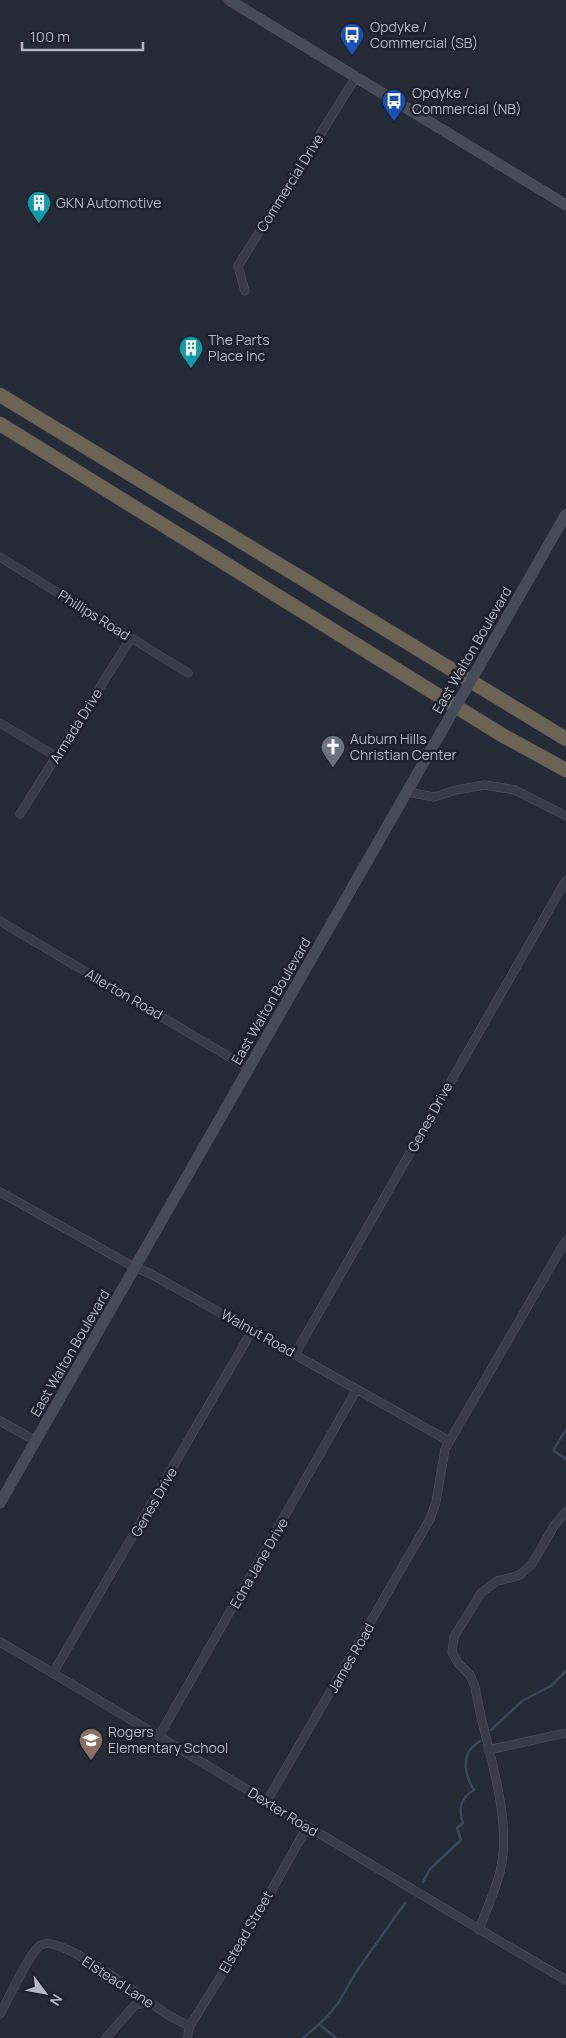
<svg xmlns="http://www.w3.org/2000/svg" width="566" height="2038" font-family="Manrope,sans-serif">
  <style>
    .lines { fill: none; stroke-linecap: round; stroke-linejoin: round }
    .stream { stroke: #3b475d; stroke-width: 2.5 }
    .minor-casing { stroke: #525761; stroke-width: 9 }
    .secondary-casing { stroke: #525761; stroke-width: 11 }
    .motorway-casing { stroke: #424751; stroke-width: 15 }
    .minor { stroke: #373c46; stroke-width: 8 }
    .secondary { stroke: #454b59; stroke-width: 10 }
    .motorway { stroke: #6b6455; stroke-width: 14 }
    .secondary-bridge-casing { stroke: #525761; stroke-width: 11; stroke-linecap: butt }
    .secondary-bridge { stroke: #454b59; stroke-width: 10 }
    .labels { text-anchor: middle; stroke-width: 5; stroke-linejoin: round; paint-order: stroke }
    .poi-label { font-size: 14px; fill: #b2b7c3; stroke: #1c212b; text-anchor: start }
    .street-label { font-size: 14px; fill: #b2b7c3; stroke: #1c212b }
  </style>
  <rect width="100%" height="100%" fill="#242a36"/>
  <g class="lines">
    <path class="stream" d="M566,1430L554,1449V1451L566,1459
      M491,1730L522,1701L551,1686L566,1671
      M423,1882L430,1869L461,1840L457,1828L463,1823C458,1809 461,1797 474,1790C467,1779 463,1766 468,1753C470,1748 476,1744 480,1741
      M319,2024L336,2038
      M303,2038L325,2019L339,2002L356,1972L405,1903"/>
    <defs>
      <path id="minor" d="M245,291L238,266L356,77
        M0,557L188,673
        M0,723L57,757
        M407,792L434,797L456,790L485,785L515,790L566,816
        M20,814L131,638
        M0,921L248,1068
        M0,1192L134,1267L151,1274L449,1441
        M295,1354L566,880
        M0,1421L36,1441
        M0,1642C190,1753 376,1870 566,1980
        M53,1673L253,1329
        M159,1736L357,1389
        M488,1750L566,1733
        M267,1801L430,1519L436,1502L445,1449L566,1240
        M479,1930C486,1911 495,1891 500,1872C514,1816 484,1743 475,1687L470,1675L458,1663L452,1652L454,1637L481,1593L497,1581L514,1577L521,1574L532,1564L554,1526L566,1512
        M0,2014C8,2000 30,1951 41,1945C61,1933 149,2003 170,2016C176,2020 184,2023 190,2026
        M106,2038L135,2005L149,2002
        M187,2038L190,2026L250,1929L307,1827"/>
      <path id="secondary" d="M229,0L566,205
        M481,663L566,514
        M0,1503L440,734"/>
      <path id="motorway" d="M0,395L566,739
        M0,424L502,735L566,770"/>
    </defs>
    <use href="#minor" class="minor-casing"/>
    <use href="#secondary" class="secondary-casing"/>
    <use href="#motorway" class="motorway-casing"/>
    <use href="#minor" class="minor"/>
    <use href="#secondary" class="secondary"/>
    <use href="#motorway" class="motorway"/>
    <defs>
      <path id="secondary-bridge" d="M440,734L481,663"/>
    </defs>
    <use href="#secondary-bridge" class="secondary-bridge-casing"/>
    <use href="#secondary-bridge" class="secondary-bridge"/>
  </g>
  <defs>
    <symbol id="bus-pin" viewBox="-11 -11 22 30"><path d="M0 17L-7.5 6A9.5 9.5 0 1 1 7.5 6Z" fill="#1a4fb4" stroke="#1c212b"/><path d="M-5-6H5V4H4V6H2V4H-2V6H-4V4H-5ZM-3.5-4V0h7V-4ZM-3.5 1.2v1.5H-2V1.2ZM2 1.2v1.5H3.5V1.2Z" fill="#fff"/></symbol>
    <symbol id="building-pin" viewBox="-11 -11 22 30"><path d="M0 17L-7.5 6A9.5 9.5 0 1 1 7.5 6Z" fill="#0f9aa8" stroke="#1c212b"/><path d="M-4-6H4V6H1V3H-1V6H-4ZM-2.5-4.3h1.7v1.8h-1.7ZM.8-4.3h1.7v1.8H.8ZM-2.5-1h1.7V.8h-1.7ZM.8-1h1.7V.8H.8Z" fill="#fff"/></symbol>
    <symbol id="church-pin" viewBox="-11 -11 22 30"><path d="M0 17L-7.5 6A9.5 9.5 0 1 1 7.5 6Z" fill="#6b7280" stroke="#1c212b"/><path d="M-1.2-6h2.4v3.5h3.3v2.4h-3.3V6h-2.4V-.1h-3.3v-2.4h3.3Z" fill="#fff"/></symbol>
    <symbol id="school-pin" viewBox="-11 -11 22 30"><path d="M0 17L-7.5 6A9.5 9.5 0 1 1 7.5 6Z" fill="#8d6e63" stroke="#1c212b"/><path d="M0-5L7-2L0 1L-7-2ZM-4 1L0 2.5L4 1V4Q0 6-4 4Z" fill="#fff"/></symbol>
  </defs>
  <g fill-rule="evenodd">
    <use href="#bus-pin" x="338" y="21" width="28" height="38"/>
    <use href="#bus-pin" x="380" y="87" width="28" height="38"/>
    <use href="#building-pin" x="25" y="189" width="28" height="38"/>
    <use href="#building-pin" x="177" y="334" width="28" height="38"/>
    <use href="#church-pin" x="319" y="733" width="28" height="38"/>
    <use href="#school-pin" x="77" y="1726" width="28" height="38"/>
  </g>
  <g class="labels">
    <g class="poi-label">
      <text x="370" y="32">Opdyke /<tspan x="370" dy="16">Commercial (SB)</tspan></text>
      <text x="412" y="98">Opdyke /<tspan x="412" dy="16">Commercial (NB)</tspan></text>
      <text x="56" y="208">GKN Automotive</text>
      <text x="208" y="345">The Parts<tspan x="208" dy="16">Place Inc</tspan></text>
      <text x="350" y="744">Auburn Hills<tspan x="350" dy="16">Christian Center</tspan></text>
      <text x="108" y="1737">Rogers<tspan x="108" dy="16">Elementary School</tspan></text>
    </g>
    <g class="street-label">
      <text transform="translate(290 183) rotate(-58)" y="5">Commercial Drive</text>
      <text transform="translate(94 615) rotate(32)" y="5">Phillips Road</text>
      <text transform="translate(472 650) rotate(-60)" y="5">East Walton Boulevard</text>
      <text transform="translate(76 726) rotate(-58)" y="5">Armada Drive</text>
      <text transform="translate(124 994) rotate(30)" y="5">Allerton Road</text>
      <text transform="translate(271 1001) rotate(-60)" y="5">East Walton Boulevard</text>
      <text transform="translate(430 1117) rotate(-61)" y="5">Genes Drive</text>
      <text transform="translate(258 1333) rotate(29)" y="5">Walnut Road</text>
      <text transform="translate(70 1353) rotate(-60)" y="5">East Walton Boulevard</text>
      <text transform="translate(154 1502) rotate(-60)" y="5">Genes Drive</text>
      <text transform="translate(259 1563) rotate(-60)" y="5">Edna Jane Drive</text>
      <text transform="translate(351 1658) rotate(-60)" y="5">James Road</text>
      <text transform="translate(283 1812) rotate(32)" y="5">Dexter Road</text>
      <text transform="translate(246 1932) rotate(-60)" y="5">Elstead Street</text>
      <text transform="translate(118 1982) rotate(33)" y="5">Elstead Lane</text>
    </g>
  </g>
  <g transform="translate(45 1993) rotate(122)" stroke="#1c212b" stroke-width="4" paint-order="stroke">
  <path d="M0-4L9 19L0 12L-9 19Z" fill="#b2b7c3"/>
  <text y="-8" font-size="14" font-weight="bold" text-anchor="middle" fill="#b2b7c3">N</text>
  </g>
  <path d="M22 42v8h121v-8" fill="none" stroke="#b2b7c3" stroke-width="2.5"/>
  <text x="30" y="42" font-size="15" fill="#b2b7c3" stroke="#1c212b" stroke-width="4" paint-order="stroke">100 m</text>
</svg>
